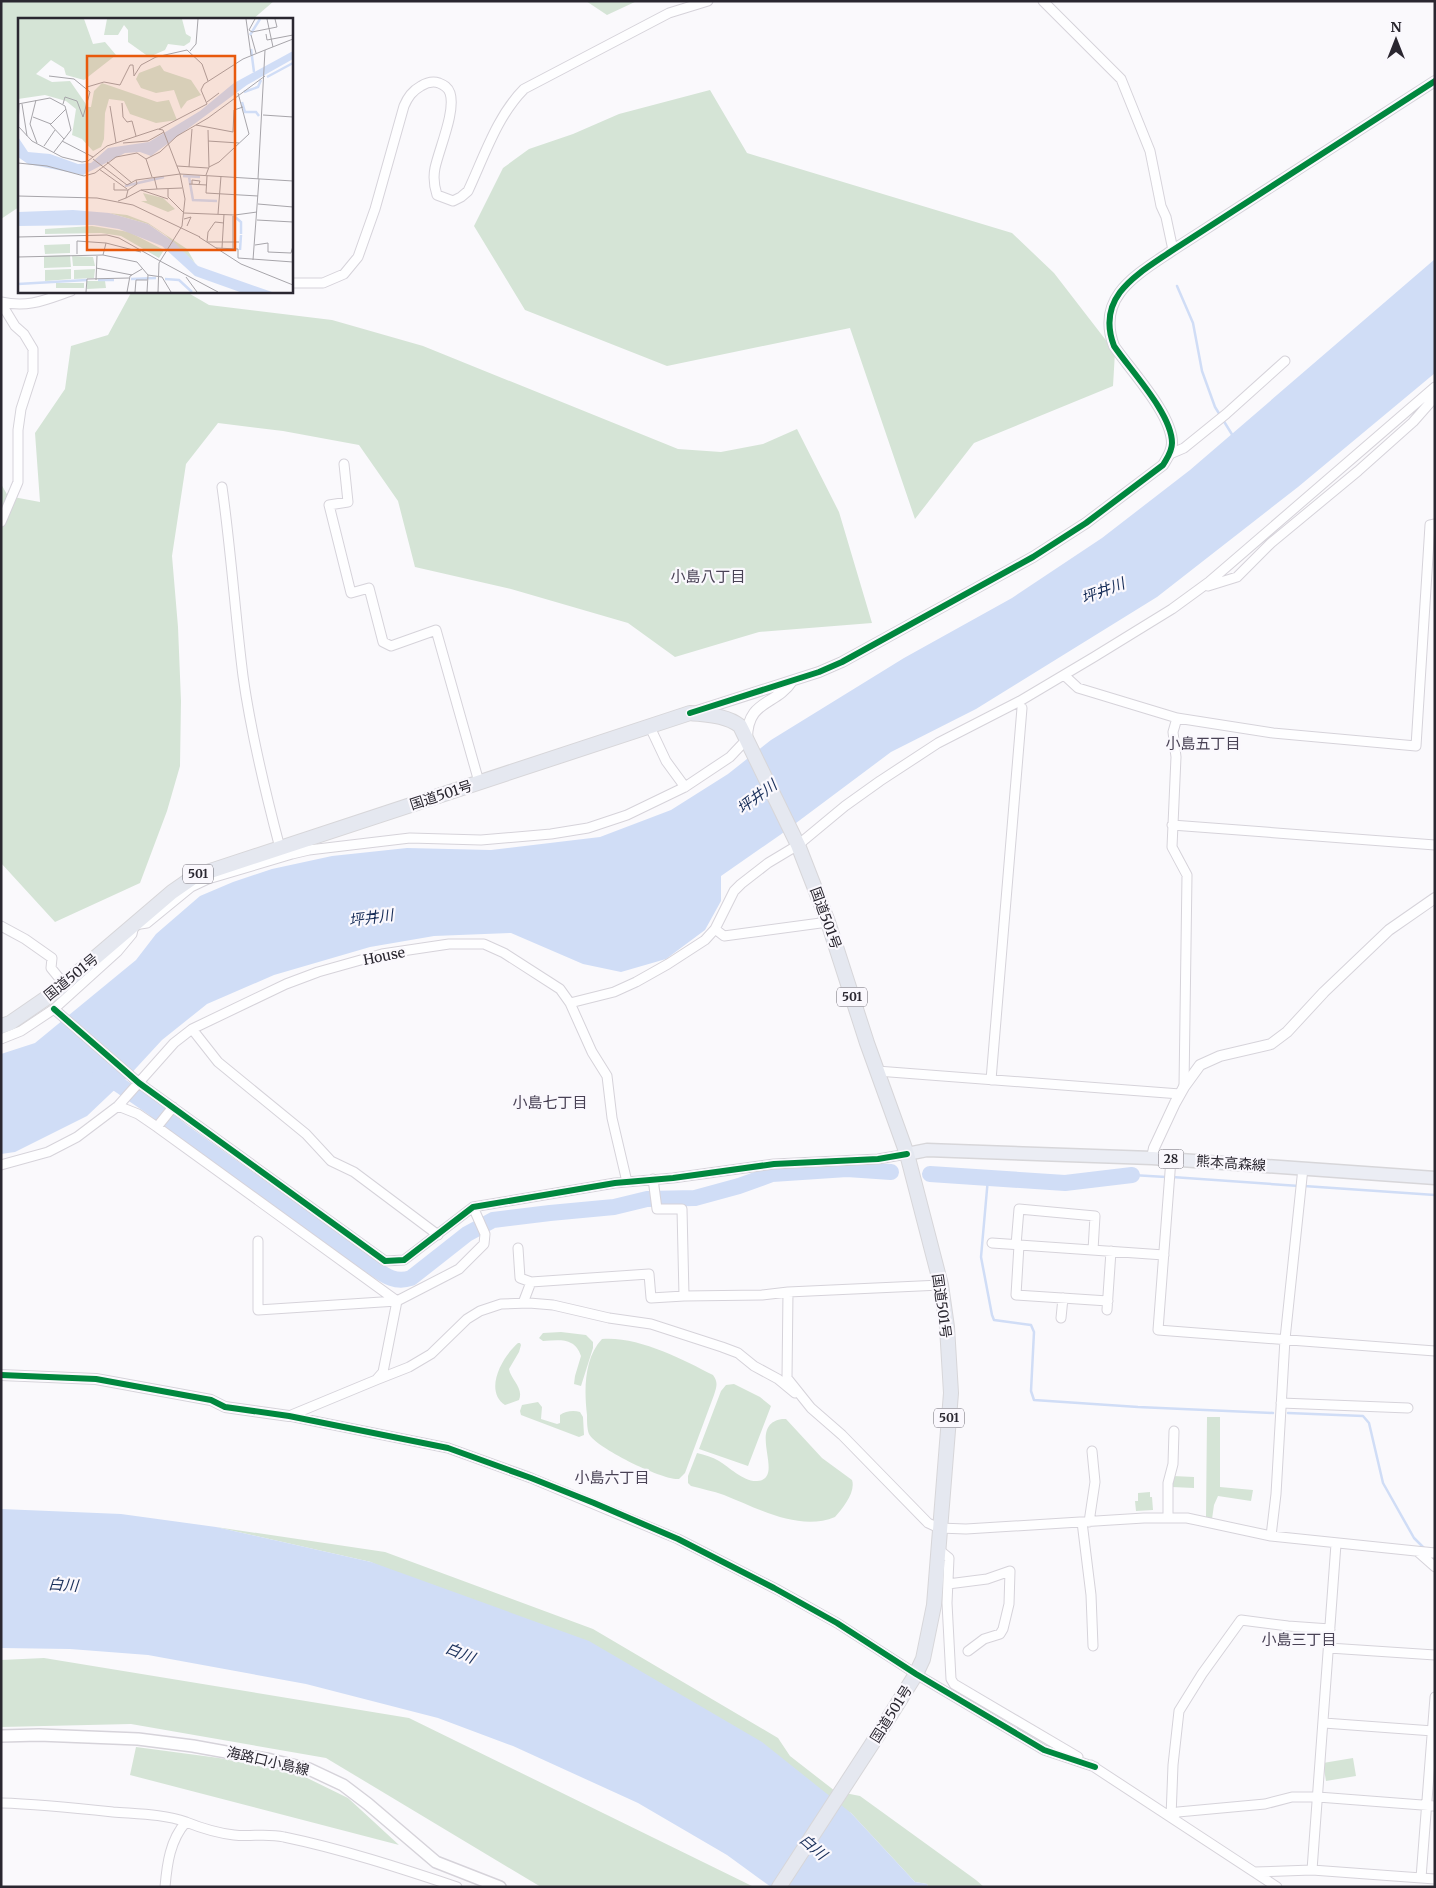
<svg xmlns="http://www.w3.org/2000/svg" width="1436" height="1888" font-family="Merriweather,'Noto Sans JP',serif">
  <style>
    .green { fill: #d5e4d6 }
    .water { fill: #d0ddf6 }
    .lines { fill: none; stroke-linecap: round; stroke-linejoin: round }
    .stream { stroke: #d0ddf6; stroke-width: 2.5 }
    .river { stroke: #d0ddf6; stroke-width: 16 }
    .minor-casing { stroke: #d6d3da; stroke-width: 11 }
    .tertiary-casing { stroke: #d6d3da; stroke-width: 12 }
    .secondary-casing { stroke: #d6d3da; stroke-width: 14 }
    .primary-casing { stroke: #d7d6d9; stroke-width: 15 }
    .trunk-casing { stroke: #d7d6d9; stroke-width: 16 }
    .minor { stroke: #fefeff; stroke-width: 9 }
    .tertiary { stroke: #fefeff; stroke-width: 10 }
    .secondary { stroke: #fefeff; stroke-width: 11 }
    .primary { stroke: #ebedf4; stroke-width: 12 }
    .trunk { stroke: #e5e8f0; stroke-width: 14 }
    .cycleway-casing { stroke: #faf8fd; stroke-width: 9 }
    .cycleway { stroke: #00873e; stroke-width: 6 }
    .labels { text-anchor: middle; stroke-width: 4.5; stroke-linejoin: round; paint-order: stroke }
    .shield { fill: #faf8fd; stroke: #68666e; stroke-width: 1 }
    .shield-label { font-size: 12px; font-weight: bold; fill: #2a2730 }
    .street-label { font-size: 14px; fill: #2a2730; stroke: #faf8fd }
    .neighbourhood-label { font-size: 15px; fill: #494255; stroke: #faf8fd }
    .water-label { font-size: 15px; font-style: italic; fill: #182e59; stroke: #faf8fd }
    .inset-river { fill: none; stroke: #d0ddf6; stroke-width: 2.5 }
    .inset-road { fill: none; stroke: #a7a5aa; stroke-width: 1 }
    .view { fill: #e8590c; fill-opacity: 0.15; stroke: #e8590c; stroke-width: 2.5 }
    .inset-edge { fill: none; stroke: #2a2730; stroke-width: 2.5 }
  </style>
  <rect width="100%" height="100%" fill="#faf9fc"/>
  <path class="green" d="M1,1H274L253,19H19V207L1,219Z
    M586,1H637L607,15Z
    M710,90L747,153L1012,233L1054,273L1115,352L1113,386L974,443L915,519L850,328L667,366L525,310L474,226L503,168L529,149L573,134L619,114Z
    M132,291H185L209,305L332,320L423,346L678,449L721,452L763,444L797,429L839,512L872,623L759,632L675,657L628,623L511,589L415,567L398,501L359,445L283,431L218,423L186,464L172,556L178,627L181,701L180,766L167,811L140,883L55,922L1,863V484L8,496L40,502L35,433L65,389L71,346L108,335Z
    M561,1332L586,1335L593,1342V1348L581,1386L574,1384L575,1376L581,1356C575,1337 559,1340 543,1341L539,1338L543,1333Z
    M602,1339C638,1336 682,1359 713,1375C718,1382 717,1386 714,1395L685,1473L679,1479C664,1481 596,1448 589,1434C587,1429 587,1421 587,1415C584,1390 584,1358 602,1339Z
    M518,1343H520L521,1345L519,1352L509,1369C511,1380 524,1388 519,1400L505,1405C483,1390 503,1356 518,1343Z
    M734,1384L760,1397L771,1406L748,1466L699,1449L721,1391L726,1385Z
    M538,1402L542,1407L541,1419L557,1424L560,1423V1415C565,1411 574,1410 580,1412L583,1417L584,1435L579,1437L521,1415L520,1411L522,1405Z
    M1207,1417H1220V1487L1253,1490L1251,1501L1218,1496L1214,1505L1212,1519L1206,1518Z
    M782,1419H786L822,1458L852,1480C856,1492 843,1508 835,1517C799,1532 757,1508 724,1495C713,1491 702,1489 691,1486L688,1483V1476L697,1453C705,1455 712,1457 719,1461C729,1467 744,1482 757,1481C787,1479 745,1425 782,1419Z
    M1173,1476L1194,1477V1488L1172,1487Z
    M1150,1492V1497H1152L1153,1510L1136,1511L1135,1501H1138V1493Z
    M216,1527L385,1552L593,1629L778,1738L790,1756L835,1791L860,1796L976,1880L984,1887H928L927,1884L915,1882L851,1813L371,1562Z
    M44,1658L409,1718L752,1886L541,1887L326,1758L131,1724L1,1727V1660Z
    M136,1747L219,1758L299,1774L348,1798L399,1845L130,1775Z
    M1353,1758L1356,1776L1326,1781L1323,1763Z"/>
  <path class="water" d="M1435,259V373L1298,487L1157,597L976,709L891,752L780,835L721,876V901L705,930L666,959L621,972L583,964L511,933L434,936L370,947L274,975L207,1004L162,1040L126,1079L87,1116L15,1152L1,1154V1054L35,1043L136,960L156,934L200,896L233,882L272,869L332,856L407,848L491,850L600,837L671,810L728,774L771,740L904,658L1012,598L1102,538L1190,470Z
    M1,1509L121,1514L216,1527L371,1562L589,1641L762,1742L851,1813L915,1882L927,1884L928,1887H771L727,1855L638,1803L513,1746L438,1718L306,1684L148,1655L70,1649L1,1648Z"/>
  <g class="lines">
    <path class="stream" d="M1177,286L1193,323L1202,371L1215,407L1233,436
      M1132,1175L1166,1177
      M1172,1177L1299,1186
      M988,1178L981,1257L992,1315L994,1320L1031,1325L1034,1332L1031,1391L1034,1400L1138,1407L1273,1413
      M1304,1186L1435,1195
      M1288,1413L1363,1416L1369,1423L1383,1483L1414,1538L1425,1549"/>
    <path class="river" d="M100,1075L112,1080L153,1108L183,1132L368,1264C382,1273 393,1284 411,1278L467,1234L493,1220L550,1213L614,1207L647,1199L695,1198L739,1186L772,1174L847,1169L891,1172
      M930,1174L1065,1183L1132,1175"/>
    <defs>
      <path id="minor" d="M1043,1L1121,79L1150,151L1161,206L1166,217L1173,250
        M291,283H323L344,274L358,257L375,209L404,106C408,97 412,91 421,86C426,83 433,81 439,83C444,85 448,87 450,93C456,111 439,149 435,168C433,178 434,186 437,195L453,201L461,197L468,191C484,157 497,116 524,89L669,13L708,1
        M1,302C29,308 45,300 71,291
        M1,303L15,326L24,334L33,349V372L21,409L18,430V482L1,522
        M1170,454L1184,448L1226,414L1285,361
        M344,464L348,502L329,505L351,593L369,588L383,642L391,646L436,630L479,782
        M222,487C231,550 235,613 243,676C251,734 265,791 280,848
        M1208,586L1237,577L1271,543L1358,471L1413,422L1435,397
        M1064,675L1078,688L1177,718L1273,733L1416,746L1430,525L1435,524
        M1177,718L1173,732L1176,757L1172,847L1187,875L1184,1087
        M649,725L666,761L685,787
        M1172,825L1435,845
        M1,926L25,939L52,958L51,968L64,984
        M715,929L724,936L828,922
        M570,1003L614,992L636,982L668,964L705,940L715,929L734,891L741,884L768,863L798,845L845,806L880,781L938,743L1020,701L1094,657L1172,609L1209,582L1435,387
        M54,1009L139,1083L385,1261L404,1260L473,1207L615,1183L673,1178L774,1164L878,1159L907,1154
        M192,1029L218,1062L306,1134L331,1161L354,1172L438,1235
        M1,1039L21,1031L54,1009L117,952L132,934L134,925L147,923L191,887L208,879L292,854L309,850L410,838L481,840L551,834L588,828L627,815L685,787L730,757L747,739
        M877,1071L1180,1094
        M991,1080L1022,708
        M118,1106L138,1114L157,1127L397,1301
        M157,1127L173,1107
        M1171,1159L1158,1330L1435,1351
        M1,1165L48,1152L77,1137L118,1106L174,1043L192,1029L286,984L318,972L382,954L449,944H484L504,953L560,989L570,1003L592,1052L607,1076L612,1118L627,1182
        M653,1179L657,1209H682L684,1296L762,1295L788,1292L941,1285
        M258,1241V1310L397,1301L459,1269L484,1244L485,1234L473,1207
        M992,1243L1164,1255
        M1016,1245L1019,1209L1095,1216L1093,1250
        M1019,1245L1016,1295L1108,1301
        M518,1248L520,1278L531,1282
        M788,1292L787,1378L811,1408L842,1435L928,1523L939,1528L966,1529L1144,1518H1187L1271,1536L1435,1553
        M523,1303L531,1282L649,1274L651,1298L684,1296
        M1107,1310L1111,1251
        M1061,1318L1063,1298
        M376,1380L409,1367L431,1354L467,1319L480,1311L501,1304L529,1303L553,1305L609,1318L651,1324L722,1347L738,1353L754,1366L778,1379L795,1393
        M1281,1403L1408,1408
        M289,1416L448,1448L531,1478L678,1539L778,1590L837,1623L916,1674L1044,1750L1095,1767
        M289,1416L376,1380L383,1372L397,1301
        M1168,1518V1483L1173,1464L1174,1431
        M1082,1522L1091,1595L1093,1646
        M1089,1522L1095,1482L1092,1451
        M1271,1536L1276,1494L1285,1339L1303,1168
        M938,1549L949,1558L947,1603L951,1679L954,1684L1078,1757
        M1418,1552L1435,1567
        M948,1584L987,1579L1010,1571L1009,1604L1003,1629L1000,1634L984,1639L968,1651
        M1329,1648L1435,1655
        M1324,1723L1433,1731
        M1091,1765L1277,1887
        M1,1803C39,1804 76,1808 113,1812C137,1814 164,1814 186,1822
        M1171,1817L1173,1765L1179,1711L1202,1674L1241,1620L1288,1626L1330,1629
        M1171,1817L1178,1812L1265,1804L1292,1797H1318L1435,1806
        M1312,1870L1336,1544
        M1254,1872L1312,1870L1435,1879
        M1421,1878L1435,1697
        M165,1887C167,1864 170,1840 186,1822C201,1828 217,1833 234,1835C250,1837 267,1833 284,1837C342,1849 400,1868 457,1887"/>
      <path id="tertiary" d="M694,712L819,672L842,662L1033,557L1086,523L1163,465C1167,458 1172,452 1172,443C1172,414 1131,371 1114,346C1095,296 1138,274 1173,250L1435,81
        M747,739C747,699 776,706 792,681
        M1152,1158L1154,1148L1175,1103L1184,1087L1200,1065L1220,1056L1271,1044L1287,1032L1324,992L1389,930L1435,898
        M1,1375L96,1379L211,1400L225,1407L289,1416"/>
      <path id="secondary" d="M1,1736L39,1735L138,1739L193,1746L271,1760L309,1769L343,1785L368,1804L436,1862L500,1887"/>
      <path id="primary" d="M907,1154L927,1150L1152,1158L1435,1178"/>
      <path id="trunk" d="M1,1026L10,1023L55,992L172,892L195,876L690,713C707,715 726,715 740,726L798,845L828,922L867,1043L907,1154L941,1285L947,1327L951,1393L934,1605L923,1659L916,1674L883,1727L779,1887"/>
    </defs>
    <use href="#minor" class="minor-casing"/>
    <use href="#tertiary" class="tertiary-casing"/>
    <use href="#secondary" class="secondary-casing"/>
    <use href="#primary" class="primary-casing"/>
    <use href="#trunk" class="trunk-casing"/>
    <use href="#minor" class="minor"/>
    <use href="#tertiary" class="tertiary"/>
    <use href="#secondary" class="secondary"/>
    <use href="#primary" class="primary"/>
    <use href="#trunk" class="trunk"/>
    <defs>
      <path id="cycleway" d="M690,713L819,672L842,662L1033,557L1086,523L1163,465C1167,458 1172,452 1172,443C1172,414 1131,371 1114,346C1095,296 1138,274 1173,250L1435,81
        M54,1009L139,1083L385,1261L404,1260L473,1207L615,1183L673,1178L774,1164L878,1159L907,1154
        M1,1375L96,1379L211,1400L225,1407L289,1416L448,1448L531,1478L594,1503L678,1539L774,1588L837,1623L916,1674L1044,1750L1095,1767"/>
    </defs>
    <use href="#cycleway" class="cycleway-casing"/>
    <use href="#cycleway" class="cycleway"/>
  </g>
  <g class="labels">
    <g class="shield">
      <rect x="183" y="864.5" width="30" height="19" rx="4"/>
      <rect x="837" y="987.5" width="30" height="19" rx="4"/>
      <rect x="1158.5" y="1149.5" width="25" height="19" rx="4"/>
      <rect x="934" y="1408.5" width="30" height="19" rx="4"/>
    </g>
    <g class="shield-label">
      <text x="198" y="878">501</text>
      <text x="852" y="1001">501</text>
      <text x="1171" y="1163">28</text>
      <text x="949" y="1422">501</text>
    </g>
    <g class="street-label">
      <text transform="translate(441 795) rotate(-18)" y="5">国道501号</text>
      <text transform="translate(826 918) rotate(70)" y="5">国道501号</text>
      <text transform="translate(384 956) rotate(-11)" y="5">House</text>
      <text transform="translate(71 977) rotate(-39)" y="5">国道501号</text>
      <text transform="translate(1231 1163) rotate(4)" y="5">熊本高森線</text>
      <text transform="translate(942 1306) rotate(82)" y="5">国道501号</text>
      <text transform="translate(891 1714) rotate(-58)" y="5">国道501号</text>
      <text transform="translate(268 1761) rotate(13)" y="5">海路口小島線</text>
    </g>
    <g class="neighbourhood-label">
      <text x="708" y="582">小島八丁目</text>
      <text x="1203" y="749">小島五丁目</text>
      <text x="550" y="1108">小島七丁目</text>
      <text x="612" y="1483">小島六丁目</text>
      <text x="1299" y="1645">小島三丁目</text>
    </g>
    <g class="water-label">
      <text transform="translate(1103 591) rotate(-21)" y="5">坪井川</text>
      <text transform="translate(757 797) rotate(-37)" y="5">坪井川</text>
      <text transform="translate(371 918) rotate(-8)" y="5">坪井川</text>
      <text transform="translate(63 1585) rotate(4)" y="5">白川</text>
      <text transform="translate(460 1653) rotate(22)" y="5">白川</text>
      <text transform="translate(813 1847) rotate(41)" y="5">白川</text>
    </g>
  </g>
  <g transform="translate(18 18)">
    <rect width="275" height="275" fill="#faf9fc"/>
    <path d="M0,1H66L75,26L87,24L98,37L66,62L48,57L46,50L33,42L18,56L34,64L52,63L70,89H73L76,73L84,65L139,84L151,82L159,102L138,105L112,96L106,83L91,81L87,95L86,121L83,129L75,133L64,121L54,117L58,91L48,83L27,77L0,81ZM89,1H164L168,16L173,19L172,24L166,28L150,26L147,32L131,39L110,24V12L106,7L100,17H86ZM142,47L146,53L173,62L183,77L169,83L163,91L156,72L138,75L123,70L118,61L121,55ZM125,175L145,180L157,191L150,194L123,183H129ZM91,195L109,197L130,205L169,231L177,245L147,217L130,206ZM74,208L111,214L146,232L141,240L103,218L83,215L27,216V211ZM52,226V235L27,236L26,227ZM52,237L53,249L26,250V238ZM54,238L75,239L77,248H55ZM53,251V261L27,263V252ZM77,251L76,260L56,261V252ZM69,263H87L88,270L69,271ZM38,265H66V270H38Z" fill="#d5e4d6"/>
    <path d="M275,33V41L229,67L133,138L122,134L107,135L65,157L10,146L0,139V119L10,134L32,136L60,146L73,145L90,130L131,124L182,93L216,65ZM55,192L91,195L130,206L156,224L180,248L254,274H222L177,258L144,228L101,211L76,207L0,208V194Z" fill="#d0ddf6"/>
    <path class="inset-river" d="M232,17L242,1M233,31L236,54M249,59L275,45M226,74L240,69L243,62M224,84L227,94H238L241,98M165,158L182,159M171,159L175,182L199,183M107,168L146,159M216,198L223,204V216M222,232L223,217M113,261L138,260M147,261L161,262L174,274M80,262H96M0,266L69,262"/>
    <path class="inset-road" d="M228,1L233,37M237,1L231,12L234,14L259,9L257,1M249,1L255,29M248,16L249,22L275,17M233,17L238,35M172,33L178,26L180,1M31,58L56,61L72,74L65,99L59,83L47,79L45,86M69,69L86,64L102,67L112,47H115L116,58L123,47L138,39L169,32L184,46L190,63M18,82L12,106L19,125M189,84L201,75M104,85L105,99L109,104L114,103L118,118M0,86L32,80L47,88L53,112L36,134M4,86L9,118M92,88L98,125M245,97L275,99M15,99L33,106L48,91M32,106L46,121M178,107L215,114L216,92L225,89M0,108L1,86M0,108L14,123L44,139L64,144L70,143L89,128L140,111L145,112L162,156L167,181L164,208L141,245L140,274M141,111L189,86L183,72L186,66L225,41L247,32M44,123L75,139M190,123L221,125M105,125L130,123L146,114M26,128L37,112M75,141L109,167L118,162L162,156M128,141L142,134L159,118L190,100L247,58M89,144L114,165M0,145L29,148L66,158L77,155L98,139L119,135L128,141L134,159M159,148L190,150M171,149L174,111M191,149L201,144L231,116L220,75M81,151L109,171M162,156L275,163M188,157L191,149L190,112M189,158L188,175L240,178M136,159L139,171L164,170M240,161L247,32L275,21M96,165V172H110L119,166L118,162M171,166L189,167M174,166V162L182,163L181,166M150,171V179L166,195L217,197L239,194M123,172L139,171M0,178L79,180L115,187L182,219M108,180L123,172L150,181M100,183L108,180L110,172M240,186L275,189M200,196L203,158M166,201L173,199L169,208M239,202L275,204M0,219L89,217L101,220L142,243M181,219L223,246L275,267M189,224L190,214L197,204L206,205M190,224H221M237,227L250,225V234L273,235L275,228M198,230L220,231V240L275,244M204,230L206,196M215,231V198M59,236V223L88,225M85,237L88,225L123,234M0,239L85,237L119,244L130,257L144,259L153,274M235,242L241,161M142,243L200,274M78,250L114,257M168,259L179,274M78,262L79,238M68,274L69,261L111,260M109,274L112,258L124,251M117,274L118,262H129M129,274L130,257"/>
    <path class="view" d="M69,38H217V232H69Z"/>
    <rect width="275" height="275" class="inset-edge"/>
  </g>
  <rect width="1436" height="1888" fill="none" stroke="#2a2730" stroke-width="5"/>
  <g transform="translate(1396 40)" stroke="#faf8fd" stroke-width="4" paint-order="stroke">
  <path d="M0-4L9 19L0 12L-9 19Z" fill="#2a2730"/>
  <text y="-8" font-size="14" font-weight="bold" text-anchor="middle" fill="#2a2730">N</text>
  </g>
</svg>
